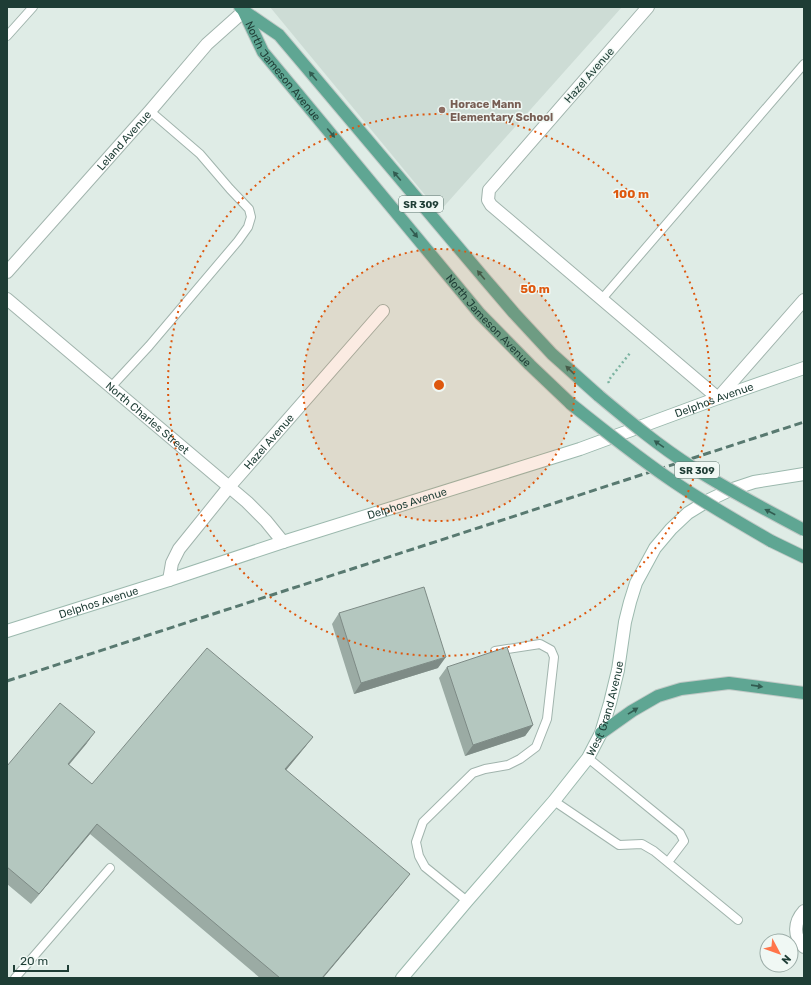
<svg xmlns="http://www.w3.org/2000/svg" width="811" height="985" font-family="Rubik,sans-serif">
  <style>
    .built { fill: #cddcd5 }
    .lines { fill: none; stroke-linecap: round; stroke-linejoin: round }
    .lane-casing { stroke: #a1b4ad; stroke-width: 10 }
    .street-casing { stroke: #a1b4ad; stroke-width: 14 }
    .secondary-casing { stroke: #9cb9ae; stroke-width: 14 }
    .primary-casing { stroke: #c0c9c6; stroke-width: 14 }
    .path { stroke: #7cb3a1; stroke-width: 2.5; stroke-dasharray: 2 3; stroke-linecap: butt }
    .lane { stroke: #fff; stroke-width: 8 }
    .street { stroke: #fff; stroke-width: 12 }
    .secondary { stroke: #fff; stroke-width: 12 }
    .primary { stroke: #5fa693; stroke-width: 12 }
    .rail { stroke: #587970; stroke-width: 3; stroke-dasharray: 8 4; stroke-linecap: butt }
    .primary-bridge-casing { stroke: #c0c9c6; stroke-width: 14; stroke-linecap: butt }
    .primary-bridge { stroke: #5fa693; stroke-width: 12 }
    .wall { fill: #9baba4 }
    .shaded-wall { fill: #7e8b86 }
    .building { fill: #b4c7bf; stroke: #7e8b86 }
    .oneway { fill: #325c51 }
    .ring { fill: none; stroke: #de580e; stroke-width: 2; stroke-dasharray: 2 4 }
    .education-dot { fill: #8d6e63; stroke: #f0f8f4; stroke-width: 1.5 }
    .labels { text-anchor: middle; stroke-width: 3; stroke-linejoin: round; paint-order: stroke }
    .shield { fill: #f0f8f4; stroke: #5d756e; stroke-width: 1 }
    .shield-label { font-size: 10px; font-weight: bold; fill: #1e3d35 }
    .street-label { font-size: 11px; fill: #1e3d35; stroke: #f0f8f4 }
    .education-label { font-size: 11px; font-weight: bold; fill: #785e54; stroke: #f0f8f4; text-anchor: start }
    .centre { fill: #de580e; stroke: #f0f8f4; stroke-width: 2 }
    .ring-label { font-size: 12px; text-anchor: middle; font-weight: bold; fill: #de580e; stroke: #f0f8f4; stroke-width: 3; stroke-linejoin: round; paint-order: stroke }
  </style>
  <rect width="100%" height="100%" fill="#dfece6"/>
  <path class="built" d="M270,7H622L439,212Z"/>
  <g class="lines">
    <defs>
      <path id="lane" d="M7,36L33,7
        M601,300L804,64
        M111,387L149,346L238,241L248,227L251,217L249,209L230,189L200,154L150,111
        M588,758L680,833L684,841L668,862
        M554,801L619,845L642,844L654,851L738,920
        M467,901L425,867L419,856L416,842L423,822L473,773L485,769L508,765L520,759L536,747L547,719L554,657L551,650L540,644L495,651
        M15,978L110,868"/>
      <g id="street">
        <path d="M648,7L496,182L489,190L488,200L491,205L718,398L804,300"/>
        <path id="s1" d="M7,272L150,111L207,44L244,11"/>
        <path id="s2" d="M7,299L247,502L266,521L283,542"/>
        <path id="s3" d="M169,580L172,563L179,549L229,487L383,311"/>
        <path d="M804,911C794,922 793,936 804,947"/>
      </g>
      <g id="secondary">
        <path id="s4" d="M7,631L169,580L283,542L580,449L718,398L804,368"/>
        <path id="s5" d="M402,978L467,901L554,801L588,758L601,733L610,703L618,670L625,622L630,602L636,583L655,548L671,529L688,513L709,500L730,490L754,482L804,474"/>
      </g>
      <g id="primary">
        <path d="M240,7L244,11L279,35L484,278L514,313L552,354L599,396"/>
        <path id="s6" d="M244,12L263,52L480,314L530,365L571,404"/>
        <path d="M771,541L804,557"/>
        <path d="M601,733L632,711L658,696L681,689L729,683L804,693"/>
      </g>
    </defs>
    <use href="#lane" class="lane-casing"/>
    <use href="#street" class="street-casing"/>
    <use href="#secondary" class="secondary-casing"/>
    <use href="#primary" class="primary-casing"/>
    <path class="path" d="M609,383L608,381L630,353"/>
    <use href="#lane" class="lane"/>
    <use href="#street" class="street"/>
    <use href="#secondary" class="secondary"/>
    <use href="#primary" class="primary"/>
    <path class="rail" d="M7,681L804,422"/>
    <defs>
      <path id="primary-bridge" d="M599,396C629,421 659,446 692,467C728,490 766,510 804,530
        M571,404C605,431 638,458 674,482C705,503 738,522 771,541"/>
    </defs>
    <use href="#primary-bridge" class="primary-bridge-casing"/>
    <use href="#primary-bridge" class="primary-bridge"/>
  </g>
  <path class="wall" d="M339,613L438,668L354,694L332,624Z
    M447,667L533,725L525,736L465,756L439,678Z
    M313,737L305,747L286,770L402,884L323,978H260L90,834L31,904L7,884V766L87,743L69,765L92,784Z"/>
  <path class="shaded-wall" d="M446,657L438,668L354,694L361,683Z
    M533,725L525,736L465,756L473,745Z
    M95,732L87,743L60,775L68,764Z
    M313,737L305,747L278,780L285,769Z
    M97,824L90,834L31,904L39,894Z
    M410,874L402,884L323,978H322Z"/>
  <path class="building" d="M424,587L446,657L361,683L339,613Z
    M507,647L533,725L473,745L447,667Z
    M207,648L313,737L285,769L410,874L322,978H280L97,824L39,894L7,867V766L60,703L95,732L68,764L92,784Z"/>
  <defs><path id="oneway-solid" d="M-6-.8H1V-3.2L6.5 0L1 3.2V.8H-6Z"/></defs>
  <g class="oneway">
    <use href="#oneway-solid" transform="translate(313 76) rotate(-130)"/>
    <use href="#oneway-solid" transform="translate(331 133) rotate(50)"/>
    <use href="#oneway-solid" transform="translate(397 176) rotate(-130)"/>
    <use href="#oneway-solid" transform="translate(414 233) rotate(51)"/>
    <use href="#oneway-solid" transform="translate(481 275) rotate(-130)"/>
    <use href="#oneway-solid" transform="translate(570 370) rotate(-137)"/>
    <use href="#oneway-solid" transform="translate(659 444) rotate(-145)"/>
    <use href="#oneway-solid" transform="translate(770 512) rotate(-152)"/>
    <use href="#oneway-solid" transform="translate(757 686) rotate(8)"/>
    <use href="#oneway-solid" transform="translate(633 711) rotate(-32)"/>
  </g>
  <circle cx="439" cy="385" r="136" fill="#de580e" fill-opacity=".12"/>
  <g class="ring">
    <circle cx="439" cy="385" r="136"/>
    <circle cx="439" cy="385" r="271"/>
  </g>
  <circle class="education-dot" cx="442" cy="110" r="4"/>
  <g class="labels">
    <g class="shield">
      <rect x="399" y="196" width="44" height="16" rx="3"/>
      <rect x="675" y="462" width="44" height="16" rx="3"/>
    </g>
    <g class="shield-label">
      <text x="421" y="208">SR 309</text>
      <text x="697" y="474">SR 309</text>
    </g>
    <g class="street-label">
      <text dy="4" stroke="none"><textPath href="#s6" startOffset="71">North Jameson Avenue</textPath></text>
      <text transform="translate(589 75) rotate(-49)" y="4">Hazel Avenue</text>
      <text dy="4" stroke="none"><textPath href="#s1" startOffset="176">Leland Avenue</textPath></text>
      <text dy="4" stroke="none"><textPath href="#s6" startOffset="395">North Jameson Avenue</textPath></text>
      <text dy="4" stroke="none"><textPath href="#s4" startOffset="744">Delphos Avenue</textPath></text>
      <text dy="4" stroke="none"><textPath href="#s2" startOffset="184">North Charles Street</textPath></text>
      <text dy="4" stroke="none"><textPath href="#s3" startOffset="173">Hazel Avenue</textPath></text>
      <text dy="4" stroke="none"><textPath href="#s4" startOffset="420">Delphos Avenue</textPath></text>
      <text dy="4" stroke="none"><textPath href="#s4" startOffset="96">Delphos Avenue</textPath></text>
      <text dy="4" stroke="none"><textPath href="#s5" startOffset="341">West Grand Avenue</textPath></text>
    </g>
    <g class="education-label">
      <text x="450" y="108">Horace Mann<tspan x="450" dy="13">Elementary School</tspan></text>
    </g>
  </g>
  <circle cx="439" cy="385" r="6" class="centre"/>
  <g class="ring-label">
    <text x="631" y="198">100 m</text>
    <text x="535" y="293">50 m</text>
  </g>
  <rect width="811" height="985" fill="none" stroke="#1e3d35" stroke-width="16"/>
  <g transform="translate(779 953) rotate(131)"><circle r="19" fill="#f0f8f4" stroke="#9cada8"/>
  <path d="M0-3L7 15L0 10L-7 15Z" fill="#ff754a"/>
  <text y="-6" font-size="11" font-weight="bold" text-anchor="middle" fill="#1e3d35">N</text>
  </g>
  <path d="M14 965v6h54v-6" fill="none" stroke="#1e3d35" stroke-width="2"/>
  <text x="20" y="965" font-size="12" fill="#1e3d35" stroke="#f0f8f4" stroke-width="3" paint-order="stroke">20 m</text>
</svg>
